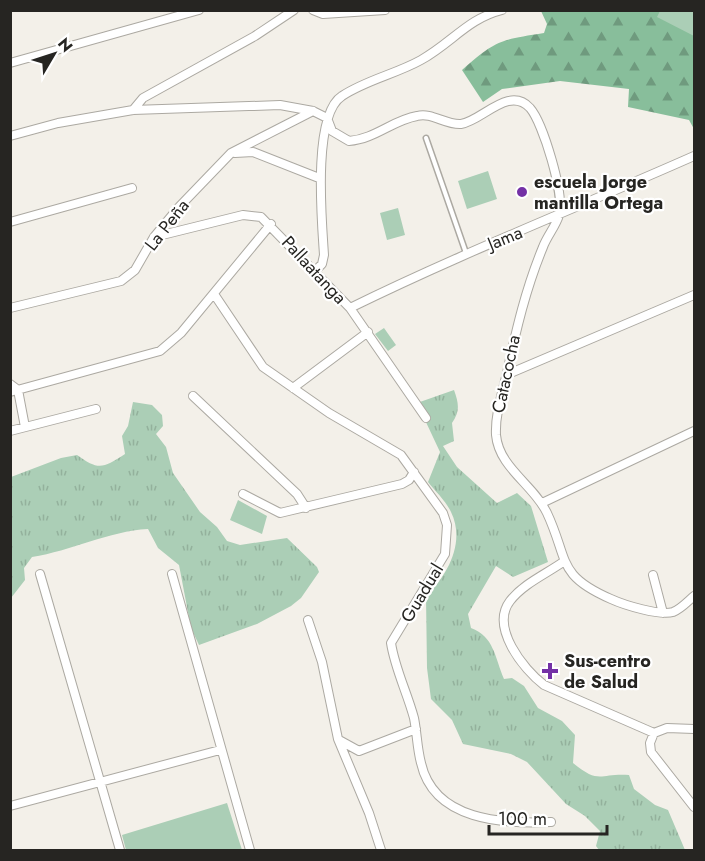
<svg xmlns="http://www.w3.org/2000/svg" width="705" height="861" font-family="Jost,sans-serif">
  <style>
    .grass { fill: url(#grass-tufts) }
    .forest { fill: url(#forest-firs) }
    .pitch { fill: #abceb6 }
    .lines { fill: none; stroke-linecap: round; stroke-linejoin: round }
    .lane-casing { stroke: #aca9a2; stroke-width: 7 }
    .street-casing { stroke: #aca9a2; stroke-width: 10 }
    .lane { stroke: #fff; stroke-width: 4 }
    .street { stroke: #fff; stroke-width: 8 }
    .poi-dot { fill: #7431a6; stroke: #fff; stroke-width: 2 }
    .labels { text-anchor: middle; stroke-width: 4.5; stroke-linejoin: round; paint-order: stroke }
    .poi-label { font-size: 18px; font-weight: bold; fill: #262522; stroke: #fff; text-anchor: start }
    .street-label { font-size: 18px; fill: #262522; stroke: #fff }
  </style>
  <defs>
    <pattern id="grass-tufts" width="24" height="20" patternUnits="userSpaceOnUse" patternTransform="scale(1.5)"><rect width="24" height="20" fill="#abceb6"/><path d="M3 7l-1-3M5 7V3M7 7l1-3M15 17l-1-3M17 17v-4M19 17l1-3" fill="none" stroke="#93b19c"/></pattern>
    <pattern id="forest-firs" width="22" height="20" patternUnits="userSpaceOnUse" patternTransform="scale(1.5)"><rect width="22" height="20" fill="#88be9b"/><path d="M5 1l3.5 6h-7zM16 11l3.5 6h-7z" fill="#6f9a7e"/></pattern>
  </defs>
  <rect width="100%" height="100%" fill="#f3f0e9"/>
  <path class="grass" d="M454,390C459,404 460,411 452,423L454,441L443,446L457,467L497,503L517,493L531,506L548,562L513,577L496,566L468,614L471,628C494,636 495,658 504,679L512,678L524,686L538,708L562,721L575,735L573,763C600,785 599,773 629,775L634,789L655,805L668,810L685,850H599L596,846L600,831L585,816L566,804L527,762L511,754L463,744L452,720L431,699L427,668L426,597C447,575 466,543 451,512C446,501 435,491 428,482L440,452L417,403Z
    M133,402L152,405L162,415L163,426L156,434L166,447L173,473L200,512L217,527L227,541L240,545L287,538L317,567L319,572L301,598L291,606L257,624L199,645L191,628L179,565L158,548L148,529C109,531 71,551 32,557L24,568L25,580L11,598V477L61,458L77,455C99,471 103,468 125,454L122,436L128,426Z"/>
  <path class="forest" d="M541,11H694V129L689,120L628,107L629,89L560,81L502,89L483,102L462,70C496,40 500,40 544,33L547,24Z"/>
  <path class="pitch" d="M660,11H694V36L657,17Z
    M488,171L497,199L467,209L458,181Z
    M398,208L405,235L387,240L380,213Z
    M384,328L396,345L388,351L375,334Z
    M238,500L267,516L262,534L230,520Z
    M227,803L242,850H126L122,835Z"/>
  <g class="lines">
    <defs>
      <path id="lane" d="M426,138L466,253"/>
      <path id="street" d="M313,10L323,14L385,10
        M10,63L199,10
        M133,110L143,98L255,36L294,10
        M327,118L332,131L349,141C375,139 393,120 417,116C432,112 445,125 461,124C482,121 509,85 530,108C543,123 565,195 559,215C556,226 547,236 543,247C526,288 516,330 507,373C502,394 495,414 496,435C499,468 534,485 547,513C569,560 556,575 611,599C624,605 660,616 673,612C681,609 688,601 694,596
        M10,136L58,123L133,110L280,105L313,111L327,118
        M235,153L253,152L319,178
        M10,222L132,188
        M154,237L243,215L261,217L350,308L426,418
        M316,270L322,264L324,255C322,223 312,115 342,96C366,80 396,74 421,60C453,42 467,19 502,10
        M214,294L263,367L329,413L401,455L443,513L447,525L445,554L391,643C395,669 407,692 414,718C417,733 417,748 421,763C434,821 503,824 551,822
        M10,308L121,281L135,270L154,237L179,207L231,153L313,111
        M350,308C462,253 579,207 694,156
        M506,375L694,295
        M10,384L18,390L25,427
        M293,388L368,332
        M10,392L160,351L181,333L271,224
        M193,396L297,494L306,508
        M10,431L96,409
        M243,494L280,513L402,484L409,480L414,472
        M542,503L694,431
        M563,562C546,574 523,584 510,601C490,627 523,669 544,685L654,733
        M40,574L120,850
        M172,574L250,850
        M653,575L663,613
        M308,620L322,662L338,739L369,813L381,850
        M654,733L650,743L651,752L694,807
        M654,733L667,728L694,729
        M339,740L359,751L416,729
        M10,806L220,750"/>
    </defs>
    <use href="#lane" class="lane-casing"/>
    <use href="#street" class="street-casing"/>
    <use href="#lane" class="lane"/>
    <use href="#street" class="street"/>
  </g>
  <g class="poi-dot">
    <circle cx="522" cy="192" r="6"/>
    <path d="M547 662h6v6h6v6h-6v6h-6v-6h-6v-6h6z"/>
  </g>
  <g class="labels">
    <g class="poi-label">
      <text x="534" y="188">escuela Jorge<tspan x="534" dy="21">mantilla Ortega</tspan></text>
      <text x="564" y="667">Sus-centro<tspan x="564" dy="21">de Salud</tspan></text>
    </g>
    <g class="street-label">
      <text transform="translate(167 225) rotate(-52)" y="6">La Peña</text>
      <text transform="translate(505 238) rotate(-22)" y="6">Jama</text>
      <text transform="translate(314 270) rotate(47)" y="6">Pallaatanga</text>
      <text transform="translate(506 374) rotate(-78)" y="6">Catacocha</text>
      <text transform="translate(422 593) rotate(-59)" y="6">Guadual</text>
    </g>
  </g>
  <rect width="705" height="861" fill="none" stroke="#262522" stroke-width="24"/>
  <g transform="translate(54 54) rotate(51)" stroke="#ffffff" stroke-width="4.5" paint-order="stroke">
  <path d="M0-4.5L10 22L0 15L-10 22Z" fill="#262522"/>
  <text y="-9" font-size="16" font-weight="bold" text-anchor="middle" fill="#262522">N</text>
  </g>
  <path d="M489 825v9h118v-9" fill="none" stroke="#262522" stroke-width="3"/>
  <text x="498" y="825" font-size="18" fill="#262522" stroke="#ffffff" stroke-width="4.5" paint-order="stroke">100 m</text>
</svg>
